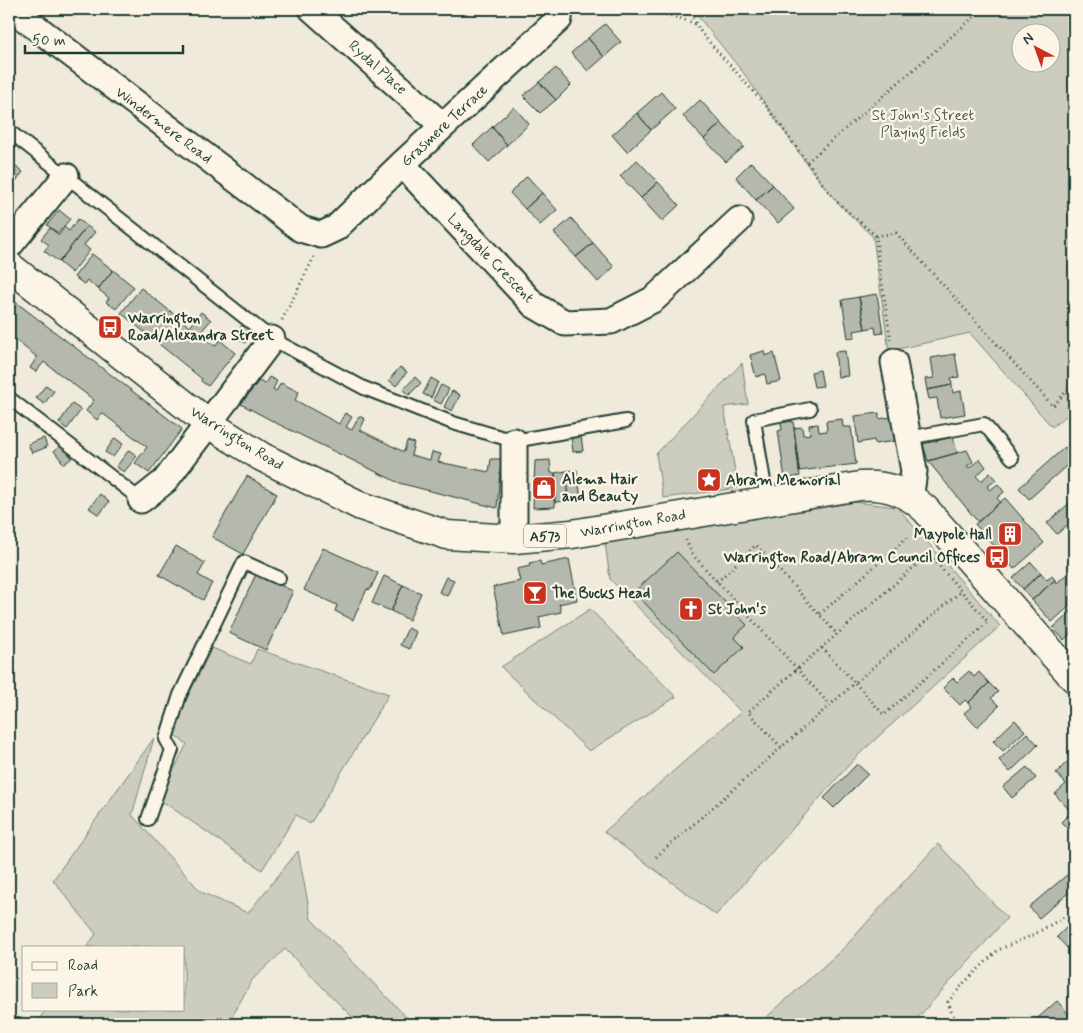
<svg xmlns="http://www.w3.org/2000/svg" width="1083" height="1033" font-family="Mynerve,sans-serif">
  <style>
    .green { fill: #cccdbf; stroke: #76857a; fill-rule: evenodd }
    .building { fill: #b5b9ad; stroke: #1f3d34 }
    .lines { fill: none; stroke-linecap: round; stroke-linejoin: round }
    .lane-casing { stroke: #1f3d34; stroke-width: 16 }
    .street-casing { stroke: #1f3d34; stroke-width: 29 }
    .primary-casing { stroke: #1f3d34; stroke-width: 31 }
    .path { stroke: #1f3d34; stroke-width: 3; stroke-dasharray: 1 4; stroke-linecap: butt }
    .lane { stroke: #fcf5e5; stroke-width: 12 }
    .street { stroke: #fcf5e5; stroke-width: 25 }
    .primary { stroke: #fcf5e5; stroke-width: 28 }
    .labels { text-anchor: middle; stroke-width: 4.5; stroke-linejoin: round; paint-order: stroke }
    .shield { fill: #fcf5e5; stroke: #617469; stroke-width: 1 }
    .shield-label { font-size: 14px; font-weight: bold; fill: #1f3d34 }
    .street-label { font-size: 15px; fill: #1f3d34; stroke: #fcf5e5 }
    .park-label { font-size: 15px; fill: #425a50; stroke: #fcf5e5 }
    .poi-label { font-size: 15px; font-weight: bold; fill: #1f3d34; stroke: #fcf5e5; text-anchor: start }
  </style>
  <rect width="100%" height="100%" fill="#efeada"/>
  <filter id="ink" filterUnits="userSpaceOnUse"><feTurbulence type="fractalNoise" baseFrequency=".02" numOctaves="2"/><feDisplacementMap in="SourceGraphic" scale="10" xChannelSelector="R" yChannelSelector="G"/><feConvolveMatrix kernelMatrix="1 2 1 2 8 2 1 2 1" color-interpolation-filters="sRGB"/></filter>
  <g filter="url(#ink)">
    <path class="green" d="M692,9H1074V413L1072,411L1052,427L970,333L889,351L873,237L837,202L809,167L745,75ZM1020,32H1050V62H1020Z
      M742,363L748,404L724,407L738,488L663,498L656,454Z
      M854,502L897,507L1000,626L856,757L716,915L604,832L741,712L610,579L605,542Z
      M590,609L676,697L589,751L501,667Z
      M212,648L251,664L257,649L389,694L310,824L296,815L262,870L159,799L187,744L170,732Z
      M154,738L132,815L201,892L248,913L298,851L311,919L413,1024H359L285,949L252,980L228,1024H36L46,1009H184V947H87L96,934L53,880Z
      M938,844L1007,918L912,1024H759L844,948Z"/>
    <path class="building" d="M605,24L621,42L604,57L588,38Z
      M588,38L604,57L588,71L571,53Z
      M556,68L571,85L556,100L539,82Z
      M539,82L556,100L540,113L523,96Z
      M661,92L675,109L651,130L637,113Z
      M700,100L721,123L704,139L683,116Z
      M514,107L529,124L507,145L492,127Z
      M637,113L651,130L627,152L612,135Z
      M721,123L744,147L726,162L704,139Z
      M492,127L507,145L489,162L473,145Z
      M637,160L658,182L641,198L620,176Z
      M751,162L773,185L756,200L736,177Z
      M14,165L23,172L13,185L15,187L9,195V172Z
      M527,176L542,193L525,209L510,193Z
      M658,182L679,205L662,221L641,198Z
      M773,185L794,209L778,223L756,200Z
      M542,193L557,210L540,225L525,209Z
      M59,210L70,219L58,233L47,225Z
      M571,218L593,243L576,257L554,233Z
      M78,219L87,226L59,262L44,251L49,245L41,239L50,228L59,235L64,227L69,231Z
      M87,226L95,232L84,245L90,250L72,273L59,262Z
      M593,243L614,267L598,282L576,257Z
      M92,254L113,270L98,289L87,280L84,284L74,277Z
      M113,270L134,287L116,309L106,302L109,298L98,289Z
      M141,288L190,327L201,312L211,320L199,334L215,346L220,340L235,353L208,386L201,381L202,379L121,313Z
      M877,294L883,333L876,334L875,327L865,329L859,297Z
      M9,297L182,429L149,473L135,463L147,447L102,413L97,420L86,411L94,400L44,362L36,372L30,368L37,357L9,335Z
      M859,297L865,329L854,331L855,337L848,338L842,300Z
      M245,322L255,330L245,343L234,335Z
      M764,351L765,356L774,353L781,381L767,384L765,374L756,377L750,355Z
      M845,351L848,376L838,377L835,352Z
      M955,354L959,377L951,378L952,385L927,390L925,379L934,378L931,358Z
      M400,367L407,372L396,386L389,380Z
      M820,370L823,386L814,387L811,372Z
      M269,377L277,381L273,389L276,391L281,383L299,392L295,400L339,424L345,413L352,417L346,427L352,430L359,416L365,419L360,430L404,452L407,441L414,443L411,455L430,460L432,452L441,454L438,462L489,472L491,459H501L497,508L399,483L278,424L241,404L259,381L265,384Z
      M415,377L421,383L409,395L403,390Z
      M431,378L438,382L431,398L423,394Z
      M46,385L54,391L44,404L36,398Z
      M441,385L449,389L441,404L433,400Z
      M952,385L953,393L961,391L965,414L940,418L937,398L929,399L927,390Z
      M452,391L460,395L452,411L444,407Z
      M72,404L81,410L67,429L59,423Z
      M879,413V419L891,417L895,441L875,444L874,440L858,443L855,416Z
      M842,419L843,427H851L856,464L799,471L794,428L802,427L803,435L810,434L809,425L818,424L819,432L827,431L826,421Z
      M793,421L800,476L785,479L778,431L782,430L781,423Z
      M581,435L583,451L573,452L571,436Z
      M953,437L957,453L928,461L923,444Z
      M44,438L47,447L32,453L28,444Z
      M115,438L123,444L113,457L105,452Z
      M62,445L72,458L64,464L54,451Z
      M1065,447L1074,459L1029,499L1019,488Z
      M129,450L137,456L124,472L116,467Z
      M967,450L973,462L967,466L969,468L980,459L986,467L976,476L981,481L990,473L996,480L987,487L990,490L998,484L1004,492L997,498L1000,502L978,522L928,461Z
      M550,460L551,473H555V507L533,508L535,461Z
      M577,470L581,499L568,501L566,471Z
      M566,471L568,501L554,502L555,473Z
      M247,476L277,494L243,554L212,537Z
      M100,494L109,502L99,515L89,508Z
      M1005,498L1044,543L1014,569L975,524Z
      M1074,499V519L1057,534L1047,523Z
      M176,546L205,563L198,575L212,583L203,600L159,575Z
      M323,548L378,573L370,590L367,589L353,620L335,611L337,605L304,590Z
      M677,552L747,625L734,637L744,647L714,675L634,592Z
      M569,559L577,600L559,604L561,612L539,617L541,628L504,636L493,587L520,581L517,569L530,566L529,563L540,561L541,565Z
      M1031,562L1041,573L1023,589L1013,578Z
      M1069,572L1074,578V602L1052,622L1032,600L1055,580L1057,583Z
      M1041,573L1047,580L1052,576L1055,580L1032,600L1023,589Z
      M256,574L293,591L266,650L229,633Z
      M384,576L403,585L391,611L372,603Z
      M446,577L454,580L447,596L439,592Z
      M403,585L421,593L409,620L391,611Z
      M1074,609V630L1064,640L1053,628Z
      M408,628L416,632L409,649L400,645Z
      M969,671L974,677L979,672L989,683L968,703L965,700L960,705L943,688L953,678L957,682Z
      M989,683L998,692L991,698L999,706L977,727L964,713L971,707L968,703Z
      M1015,720L1025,731L1003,751L993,741Z
      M1027,733L1038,745L1010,772L999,760Z
      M1067,762L1074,770V823L1068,829L1061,822L1071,812L1055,794L1066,784L1056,773Z
      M857,764L868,774L834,808L824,798Z
      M1027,767L1036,778L1012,798L1003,787Z
      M1068,874L1074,881V888L1039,918L1029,907Z
      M1069,925L1074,931V948L1071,952L1057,937Z
      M1057,1001L1074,1020V1024H1031Z"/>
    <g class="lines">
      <defs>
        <path id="lane" d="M9,131L272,339L364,388L453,423L514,441L626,421
          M9,398L141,500
          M908,438L984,424L1012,458
          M767,500L754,420L810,409
          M148,819L172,750L166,739L180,695L244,562L279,578"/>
        <path id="street" d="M12,9L301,229L321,235L336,228L402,164L559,19L560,9
          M312,9L443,126
          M402,164L534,305L565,323L611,321L654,299L739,220
          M9,246L66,176
          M894,362L914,471L912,486L908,495
          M141,500L165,481L272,339
          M514,539V441"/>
        <path id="primary" d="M9,266L209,424L262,457L361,506L447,535L514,539L572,534L860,486C886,484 905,491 925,509L1074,678"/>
      </defs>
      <use href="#lane" class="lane-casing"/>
      <use href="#street" class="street-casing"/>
      <use href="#primary" class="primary-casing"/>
      <path class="path" d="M596,9C631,9 663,10 695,24
        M688,9L702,34L768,108L825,187L837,202L876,236L878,258L891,341
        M807,162L983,9
        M876,236L896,233L1053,406L1074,383
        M282,320L314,257
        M717,582L756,545L837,634
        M820,614L907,538
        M822,648L855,683L961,591
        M781,747L748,712L929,554L988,622L884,715L855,683L830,705
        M656,857L830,705L692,554L686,540
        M960,1024L952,1014L948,1002L964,983L998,950L1033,935L1071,913L1074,917"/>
      <use href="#lane" class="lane"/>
      <use href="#street" class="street"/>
      <use href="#primary" class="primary"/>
    </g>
  </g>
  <defs>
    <symbol id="bus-square" viewBox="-11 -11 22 22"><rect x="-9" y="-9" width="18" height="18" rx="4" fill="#c8321e" stroke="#fcf5e5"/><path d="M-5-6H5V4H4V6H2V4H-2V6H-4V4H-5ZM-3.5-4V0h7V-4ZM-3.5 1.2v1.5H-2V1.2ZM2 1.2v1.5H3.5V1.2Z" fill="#fff"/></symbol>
    <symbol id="sight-square" viewBox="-11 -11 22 22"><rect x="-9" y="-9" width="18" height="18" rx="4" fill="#c8321e" stroke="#fcf5e5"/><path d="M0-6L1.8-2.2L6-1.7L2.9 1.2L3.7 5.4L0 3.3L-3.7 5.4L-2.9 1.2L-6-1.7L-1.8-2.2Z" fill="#fff"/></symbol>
    <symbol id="shop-square" viewBox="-11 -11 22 22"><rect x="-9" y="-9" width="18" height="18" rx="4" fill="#c8321e" stroke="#fcf5e5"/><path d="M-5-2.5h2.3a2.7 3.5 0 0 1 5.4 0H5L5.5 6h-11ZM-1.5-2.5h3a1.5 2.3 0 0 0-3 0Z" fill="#fff"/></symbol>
    <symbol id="building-square" viewBox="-11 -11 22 22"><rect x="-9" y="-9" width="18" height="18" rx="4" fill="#c8321e" stroke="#fcf5e5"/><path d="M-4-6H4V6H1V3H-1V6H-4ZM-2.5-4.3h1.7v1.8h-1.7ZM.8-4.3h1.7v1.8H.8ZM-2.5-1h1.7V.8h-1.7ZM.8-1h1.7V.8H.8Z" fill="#fff"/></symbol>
    <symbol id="bar-square" viewBox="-11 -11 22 22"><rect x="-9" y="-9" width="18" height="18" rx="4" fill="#c8321e" stroke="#fcf5e5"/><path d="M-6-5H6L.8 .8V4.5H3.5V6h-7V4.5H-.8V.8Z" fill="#fff"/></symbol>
    <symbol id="church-square" viewBox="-11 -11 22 22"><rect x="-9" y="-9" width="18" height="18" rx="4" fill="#c8321e" stroke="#fcf5e5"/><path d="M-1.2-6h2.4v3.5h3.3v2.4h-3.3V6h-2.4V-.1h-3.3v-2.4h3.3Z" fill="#fff"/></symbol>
  </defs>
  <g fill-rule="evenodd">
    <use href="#bus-square" x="96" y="313" width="28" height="28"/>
    <use href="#sight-square" x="695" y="466" width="28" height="28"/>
    <use href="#shop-square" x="530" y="474" width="28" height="28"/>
    <use href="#building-square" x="996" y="520" width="28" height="28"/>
    <use href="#bus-square" x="983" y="543" width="28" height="28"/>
    <use href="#bar-square" x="521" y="579" width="28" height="28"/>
    <use href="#church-square" x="677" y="595" width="28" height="28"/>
  </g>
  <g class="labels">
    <rect class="shield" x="524" y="524.5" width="42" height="23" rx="4"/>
    <g class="shield-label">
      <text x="545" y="541">A573</text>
    </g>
    <g class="street-label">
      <text transform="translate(378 67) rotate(42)" y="5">Rydal Place</text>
      <text transform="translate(164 125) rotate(37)" y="5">Windermere Road</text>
      <text transform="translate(444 125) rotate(-43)" y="5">Grasmere Terrace</text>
      <text transform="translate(491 258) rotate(46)" y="5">Langdale Crescent</text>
      <text transform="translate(237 438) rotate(32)" y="5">Warrington Road</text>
      <text transform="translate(633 523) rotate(-10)" y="5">Warrington Road</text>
    </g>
    <g class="park-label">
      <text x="923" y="120">St John's Street<tspan x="923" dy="17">Playing Fields</tspan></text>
    </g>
    <g class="poi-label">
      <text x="128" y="323">Warrington<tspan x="128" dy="17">Road/Alexandra Street</tspan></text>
      <text x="562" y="484">Alema Hair<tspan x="562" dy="17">and Beauty</tspan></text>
      <text x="726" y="485">Abram Memorial</text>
      <text x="992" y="539" text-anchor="end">Maypole Hall</text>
      <text x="980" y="562" text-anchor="end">Warrington Road/Abram Council Offices</text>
      <text x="552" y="598">The Bucks Head</text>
      <text x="708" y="614">St John's</text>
    </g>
  </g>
  <rect width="1083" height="1033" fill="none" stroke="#fcf5e5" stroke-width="30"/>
  <rect x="15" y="15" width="1053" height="1003" fill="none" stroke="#1f3d34" stroke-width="2" filter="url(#ink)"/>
  <rect x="22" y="946" width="162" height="65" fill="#fcf5e5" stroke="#a4ab9e"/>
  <rect x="32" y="962" width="25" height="8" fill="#fcf5e5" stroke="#a4ab9e"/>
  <text x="68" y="970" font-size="15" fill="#1f3d34">Road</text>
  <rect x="32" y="983" width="25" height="15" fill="#cccdbf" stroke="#a4ab9e"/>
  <text x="68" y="996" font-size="15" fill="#1f3d34">Park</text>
  <g transform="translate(1036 48) rotate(319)"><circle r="24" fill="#fcf5e5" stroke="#a4ab9e"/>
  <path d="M0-4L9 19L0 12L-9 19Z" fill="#c8321e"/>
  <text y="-8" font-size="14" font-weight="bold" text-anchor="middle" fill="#1f3d34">N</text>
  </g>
  <path d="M25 45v8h158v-8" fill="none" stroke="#1f3d34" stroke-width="2.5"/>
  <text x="32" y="45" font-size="15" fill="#1f3d34" stroke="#fcf5e5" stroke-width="4" paint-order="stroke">50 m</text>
</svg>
